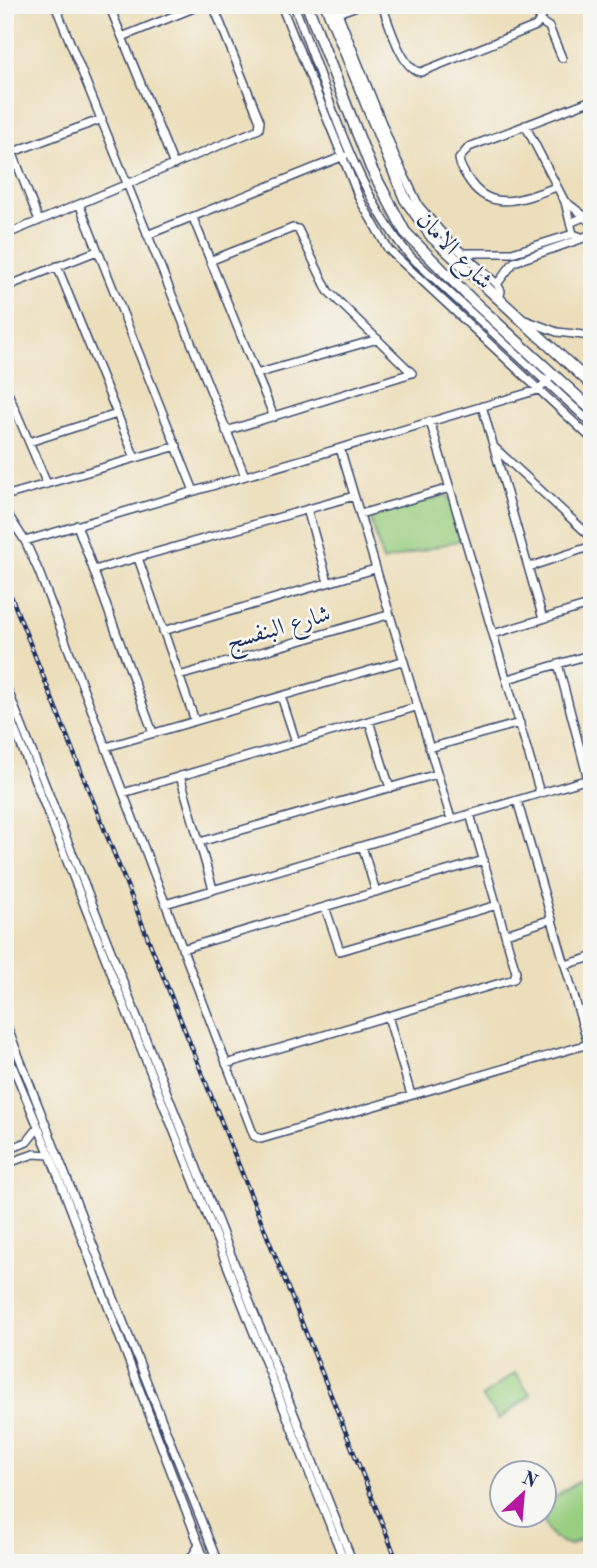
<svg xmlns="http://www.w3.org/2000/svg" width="597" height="1568" font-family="'Old Standard TT',Amiri,serif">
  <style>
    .green { fill: #99ce80; stroke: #5a7e6f; stroke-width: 2 }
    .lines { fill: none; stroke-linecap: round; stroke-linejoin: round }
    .street-casing { stroke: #3a496c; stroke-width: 10 }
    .secondary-casing { stroke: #3a496c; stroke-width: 13 }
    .street { stroke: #fff; stroke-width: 7 }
    .secondary { stroke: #fff; stroke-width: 10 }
    .rail-casing { stroke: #1b2f5e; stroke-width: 4.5 }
    .rail { stroke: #f6f6f2; stroke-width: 2; stroke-dasharray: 5; stroke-linecap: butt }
    .labels { text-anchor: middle; stroke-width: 5; stroke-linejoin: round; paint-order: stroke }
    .street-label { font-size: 24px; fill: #1b2f5e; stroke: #f6f6f2 }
  </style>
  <rect width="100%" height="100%" fill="#f6f6f2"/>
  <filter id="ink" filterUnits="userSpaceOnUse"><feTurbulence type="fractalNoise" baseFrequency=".0143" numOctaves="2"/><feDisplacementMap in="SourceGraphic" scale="14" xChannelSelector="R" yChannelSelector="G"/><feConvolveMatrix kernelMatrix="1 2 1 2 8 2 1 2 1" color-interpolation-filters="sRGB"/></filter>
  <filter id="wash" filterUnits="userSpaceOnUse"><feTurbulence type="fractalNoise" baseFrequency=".00686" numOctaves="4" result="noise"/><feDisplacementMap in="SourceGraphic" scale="28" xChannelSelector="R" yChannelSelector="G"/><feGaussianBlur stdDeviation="1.57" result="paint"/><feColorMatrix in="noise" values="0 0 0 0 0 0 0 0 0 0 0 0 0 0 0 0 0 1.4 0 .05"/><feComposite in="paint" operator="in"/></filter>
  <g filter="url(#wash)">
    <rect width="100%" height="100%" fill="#ecdeba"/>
    <path class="green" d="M448,495L460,540L383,561L370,516Z
      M515,1373L531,1395L499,1419L482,1397Z
      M592,1476V1535L569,1545C559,1542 552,1538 547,1529C534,1504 572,1484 592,1476Z"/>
  </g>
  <g filter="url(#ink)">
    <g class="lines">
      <defs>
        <path id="street" d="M55,5L245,476
          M109,5L174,165
          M281,5L360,200L388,249L592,439
          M294,5C325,85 355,193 411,257L592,424
          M335,5L395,156L419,206L447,239L497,284L501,291L499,300
          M382,5C389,23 402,71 421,72L536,26L543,15L541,5
          M57,9L67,5
          M333,15L359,5
          M541,22L549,27L562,58
          M122,37L201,5
          M525,125L565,202L573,234L584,238L592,231
          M5,133L39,221
          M13,152L102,119
          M556,187C528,197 493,214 471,183C466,176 460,168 459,159L469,147L592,100
          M566,202L587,218
          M80,206L194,491
          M193,218L274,417
          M572,222L584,217L592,224
          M5,235L259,129L260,121L213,5
          M147,235L344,156
          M464,253H512L573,234
          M212,260L293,228L298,229L328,291L412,373L226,431
          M57,266L135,458
          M497,284L514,262L581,239
          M5,287L97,251
          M525,320L557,332L592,336
          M256,374L378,339
          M5,386L47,484
          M482,406L543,619
          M430,421L540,793
          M29,442L117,414
          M340,448L451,819
          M495,448L592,538
          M5,496L177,446
          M307,509L328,582
          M5,510L25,541L39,572L254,1136L261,1139L592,1043
          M360,514L450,488
          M77,525L153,733
          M25,541L538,390L553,375
          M138,558L195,721
          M529,567L592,546
          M94,570L354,496
          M163,631L375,569
          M493,634L592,604
          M558,664L588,779
          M179,676L388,615
          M508,679L592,654
          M5,683L353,1563
          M281,696L296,742
          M5,705L345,1563
          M369,721L390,788
          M106,747L402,661
          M429,748L520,723
          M180,776L213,889
          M123,793L416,707
          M517,800L588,1044
          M200,842L437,774
          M362,846L376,892
          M165,904L592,778
          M325,907L340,951L497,905
          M506,934L552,919
          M182,949L484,860
          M565,965L592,957
          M388,1016L411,1095
          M5,1021L218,1563
          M5,1048L50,1155L206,1563
          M226,1064L514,979L516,972L470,814
          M5,1151L27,1142L38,1128
          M5,1164L34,1154L50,1155
          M182,1563L193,1555L199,1545"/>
        <path id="secondary" d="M307,5L371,168L405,232L472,300L592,410
          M326,5L405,199L432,237L592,385"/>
      </defs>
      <use href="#street" class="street-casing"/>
      <use href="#secondary" class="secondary-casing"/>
      <use href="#street" class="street"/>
      <use href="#secondary" class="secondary"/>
      <defs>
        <path id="rail" d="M5,581L398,1563"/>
      </defs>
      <use href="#rail" class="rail-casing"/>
      <use href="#rail" class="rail"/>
    </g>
  </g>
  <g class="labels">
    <g class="street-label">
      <text transform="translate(455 250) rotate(46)" y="8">شارع الامان</text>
      <text transform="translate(278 627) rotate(-16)" y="8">شارع البنفسج</text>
    </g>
  </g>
  <rect width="597" height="1568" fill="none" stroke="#f6f6f2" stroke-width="28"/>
  <g transform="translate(523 1494) rotate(26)"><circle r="33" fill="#f6f6f2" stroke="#9ea6b7" stroke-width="2"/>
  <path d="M0-5L12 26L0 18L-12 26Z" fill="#b5179e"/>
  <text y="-10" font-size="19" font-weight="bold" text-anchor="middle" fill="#1b2f5e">N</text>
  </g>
</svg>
